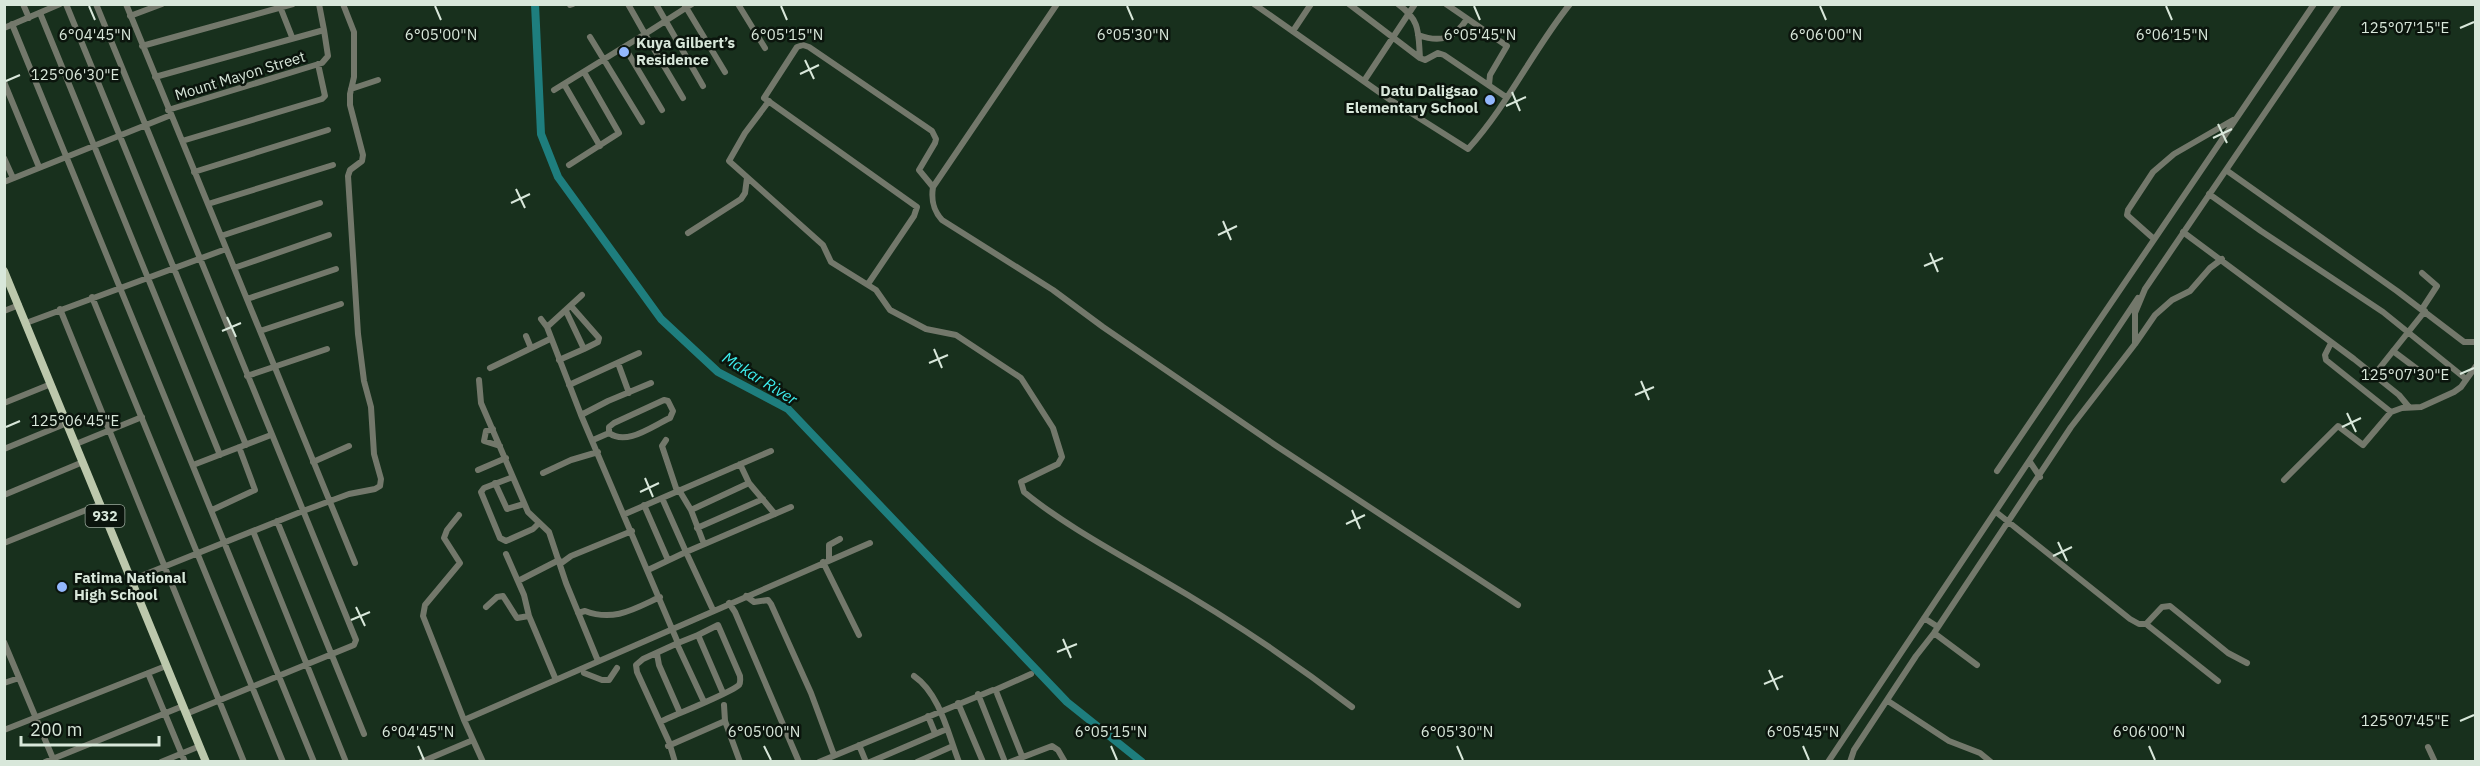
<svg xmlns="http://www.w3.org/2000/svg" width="2480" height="766" font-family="'IBM Plex Sans',sans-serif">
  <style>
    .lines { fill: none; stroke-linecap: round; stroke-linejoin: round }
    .river { stroke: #1e7e7e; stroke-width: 8 }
    .minor { stroke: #73786b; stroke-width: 6 }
    .major { stroke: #bcc8ac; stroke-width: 8 }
    .ticks { fill: none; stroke: #d8e7da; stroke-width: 2 }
    .poi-dot { fill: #93b7fd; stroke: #0b150d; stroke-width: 2 }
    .labels { text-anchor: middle; stroke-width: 5; stroke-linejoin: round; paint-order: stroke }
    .shield { fill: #0b150d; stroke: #9aa89c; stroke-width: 1.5 }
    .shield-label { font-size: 14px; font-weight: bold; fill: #d8e7da }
    .poi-label { font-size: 15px; font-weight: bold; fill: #d8e7da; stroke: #0b150d; text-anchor: start }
    .street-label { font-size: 15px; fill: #d8e7da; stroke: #0b150d }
    .water-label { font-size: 16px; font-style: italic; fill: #3eeded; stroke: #0b150d }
    .ticks-label { font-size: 15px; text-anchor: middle; fill: #d8e7da; stroke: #0b150d; stroke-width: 5; stroke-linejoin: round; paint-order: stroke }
  </style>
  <rect width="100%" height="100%" fill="#18301d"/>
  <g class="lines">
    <path class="river" d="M535,4L541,134L558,177L661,319L718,372L788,409L1067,702L1142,762"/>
    <path class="minor" d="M23,4L29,18
      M66,4L246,445
      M96,4L356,640L354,645L186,714
      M126,4L355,563
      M279,4L292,37
      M319,4L324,30
      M656,4L703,86
      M684,4L725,72
      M738,4L765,48
      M1057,4L933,187C931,200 933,210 942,220L1053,290L1103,327L1275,445L1518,605
      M1254,4L1389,99L1468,149C1508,105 1533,50 1570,4
      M1349,4L1420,58L1425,60L1438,53L1444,55L1506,97
      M1398,4C1421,21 1418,32 1420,58
      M1446,4L1507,46L1490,75L1489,85
      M570,5L573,4
      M40,13L220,455
      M130,16L162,4
      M12,24L314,762
      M4,28L60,4
      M1293,31L1311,4
      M1418,35C1440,43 1454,39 1467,19
      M590,37L642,122
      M142,46L293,4
      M625,48L662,110
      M155,77L324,30L328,56L322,63L168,110
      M1364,81L1415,4
      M4,82L39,167
      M564,84L600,146
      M351,89L378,80
      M554,90L645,34L628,4
      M683,98L645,34L692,4
      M769,101L745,133L729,161L823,245L831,262L876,290L890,310L926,329L956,335L1021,378L1053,428L1062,457L1058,464L1021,482L1024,492C1063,524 1115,552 1159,578C1225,616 1291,660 1352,707
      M182,141L322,99L325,96L318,64
      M4,158L13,178
      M569,165L619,133L584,72
      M2226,170L2397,291L2464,342H2476
      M194,172L328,130
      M4,182L171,115
      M2209,194L2261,231L2383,312L2466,379
      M208,204L333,165
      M2183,232L2354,359L2399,395L2409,407
      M688,233L741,199L745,193L747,178
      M221,236L320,203
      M2154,239L2127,215L2128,210L2153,172L2174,154L2233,120
      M234,268L329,235
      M2422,273L2437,286L2422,309
      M868,284L914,216L917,207L764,98L797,47L803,45L809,47L932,131L936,139L935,143L919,170L933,187
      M92,297L283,762
      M247,299L336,269
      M571,306L599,338L598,342L584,349
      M60,309L244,762
      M4,311L19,305
      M541,319L547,327L581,415L678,643L698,635L723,693
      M26,323L226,249
      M547,327L582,295
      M260,331L341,304
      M526,336L531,348
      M2331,343L2325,355L2326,360L2391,412
      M2135,344L2155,315L2172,300L2190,291L2210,268L2222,259
      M2393,351L2421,372
      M559,360L584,349L566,311
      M618,363L629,393
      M490,368L550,339
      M2374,375L2425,311
      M247,376L327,349
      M479,380L481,403L528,512L549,532L566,583L598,661
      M569,385L639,353
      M664,400L668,401L673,411L670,418C652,426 627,446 609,433V427L614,423Z
      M4,403L51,384
      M581,415L608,401L651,383
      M493,429L486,431L484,441L500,446
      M593,440L609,433
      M666,440L662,446L677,491
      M76,444L142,417
      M4,449L67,423
      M313,462L349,446
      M2030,462L2040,477
      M740,464L749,483L775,514
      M193,465L271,435
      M478,470L506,458
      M1997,471L2314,4
      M543,473L571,460L598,452
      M513,477L484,488L481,492L500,538L506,541L533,529L539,523
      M2284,480L2338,426L2363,445L2391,412L2402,408L2421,407L2454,392L2461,387L2476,366
      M495,483L507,509L524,504
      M679,490L691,510L704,544
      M4,495L83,462
      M644,505L668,560
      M212,510L255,490L239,447
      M691,510L749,483
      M1996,512L2130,619L2139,624H2146L2218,681
      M625,514L771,451
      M459,515L447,530L444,538L460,563L425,605L423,616L464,720L483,762
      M277,521L364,734
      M697,528L763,499
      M253,531L346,762
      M4,543L101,504
      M506,554L524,595L529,616L556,680
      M829,560V545L840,539
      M823,562L859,635
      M560,564L571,556L632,531
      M648,570L686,552L662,498
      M131,580L303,511L349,494L375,489L380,486L381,479L374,454L371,407L364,381L358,334L348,176L350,170L362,161L363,155L350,105V94L354,77V32L343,4
      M518,581L559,560
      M746,596L754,602L768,600L771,604L811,693L834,755
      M729,603L735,612L799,762
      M486,607L497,597L503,596L517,618L529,616
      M713,610L686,552L791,507
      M578,613L585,611C614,622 634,609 660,597
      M1924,618L1938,627
      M2146,624L2162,607L2170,606L2228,653L2247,663
      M1934,633L1977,665
      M4,642L54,761
      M677,644L704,702
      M657,654L659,665L680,713
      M148,673L185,762
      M584,673L602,680H609L617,668
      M914,676C940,694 948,734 959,762
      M4,683L19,678
      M995,690L1031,674
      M978,694L1005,762
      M1888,701L1949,741L1980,753L1991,762
      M958,703L983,762
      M724,705L725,721L740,762
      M928,716L935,733
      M464,720L870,543
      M660,722C672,716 733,692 739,685C741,682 740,679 740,676L718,625L698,635
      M4,730L166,666
      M859,745L866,762
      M668,746L725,721
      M2428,747L2435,762
      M45,762L183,706
      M161,762L200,746
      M421,762L473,740
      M675,762L669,742L637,672L636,665L643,659L678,643
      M819,762L993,690L996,691L1022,756
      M870,762L947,729
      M917,762L953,746
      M1010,762L1052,746L1058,750L1065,762
      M1828,762L2138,298
      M1850,762L1854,750L1916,656L1934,633L2071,427L2135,344V313L2145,289L2339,4"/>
    <path class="major" d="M4,271L206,762"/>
  </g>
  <path class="ticks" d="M89,6L95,20M435,6L441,20M781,6L787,20M1127,6L1133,20M1474,6L1480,20M1820,6L1826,20M2166,6L2172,20M2460,28L2474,22M805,60L814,79M800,74L819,65M6,81L20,75M1512,92L1520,111M1506,106L1526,97M2218,124L2227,143M2213,138L2232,129M516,189L525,208M511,203L530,194M1223,221L1231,240M1218,235L1237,226M1930,253L1938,272M1924,266L1943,258M227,317L236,337M222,331L241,323M934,349L942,368M929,363L948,355M2460,374L2474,368M1641,381L1649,400M1635,395L1654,387M2347,413L2356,432M6,427L20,421M2342,427L2361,418M645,478L653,497M640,492L659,483M1352,510L1360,529M1346,524L1365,515M2058,542L2067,561M2053,556L2072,547M356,607L365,626M351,620L370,612M1063,639L1071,658M1057,652L1077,644M1769,670L1778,690M1764,684L1783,676M2460,721L2474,715M418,746L424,760M764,746L771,760M1111,746L1117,760M1457,746L1463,760M1803,746L1809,760M2149,746L2155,760"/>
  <g class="poi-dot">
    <circle cx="624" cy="52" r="6"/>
    <circle cx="1490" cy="100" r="6"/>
    <circle cx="62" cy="587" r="6"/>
  </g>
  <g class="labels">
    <rect class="shield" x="85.5" y="505" width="39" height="22" rx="4.5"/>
    <g class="shield-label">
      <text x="105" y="521">932</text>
    </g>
    <g class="poi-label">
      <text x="636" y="48">Kuya Gilbert’s<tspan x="636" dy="17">Residence</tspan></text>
      <text x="1478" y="96" text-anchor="end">Datu Daligsao<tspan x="1478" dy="17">Elementary School</tspan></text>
      <text x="74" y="583">Fatima National<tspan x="74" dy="17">High School</tspan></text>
    </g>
    <g class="street-label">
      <text transform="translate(240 76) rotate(-17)" y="5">Mount Mayon Street</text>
    </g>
    <g class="water-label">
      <text transform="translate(760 378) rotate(32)" y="6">Makar River</text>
    </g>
  </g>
  <g class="ticks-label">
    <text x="2405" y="33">125°07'15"E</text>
    <text x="95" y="40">6°04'45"N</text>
    <text x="441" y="40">6°05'00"N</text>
    <text x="787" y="40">6°05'15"N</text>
    <text x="1133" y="40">6°05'30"N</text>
    <text x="1826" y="40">6°06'00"N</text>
    <text x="1480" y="40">6°05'45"N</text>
    <text x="2172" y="40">6°06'15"N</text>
    <text x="75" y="80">125°06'30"E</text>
    <text x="2405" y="380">125°07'30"E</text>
    <text x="75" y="426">125°06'45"E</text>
    <text x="2405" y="726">125°07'45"E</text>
    <text x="418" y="737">6°04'45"N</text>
    <text x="764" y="737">6°05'00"N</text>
    <text x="1111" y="737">6°05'15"N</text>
    <text x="1457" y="737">6°05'30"N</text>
    <text x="1803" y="737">6°05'45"N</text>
    <text x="2149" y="737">6°06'00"N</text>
  </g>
  <rect width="2480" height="766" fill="none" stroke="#d8e7da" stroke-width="12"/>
  <path d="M21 736v9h138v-9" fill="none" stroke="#d8e7da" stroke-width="3"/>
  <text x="30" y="736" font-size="18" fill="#d8e7da" stroke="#0b150d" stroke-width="4.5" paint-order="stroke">200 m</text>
</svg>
